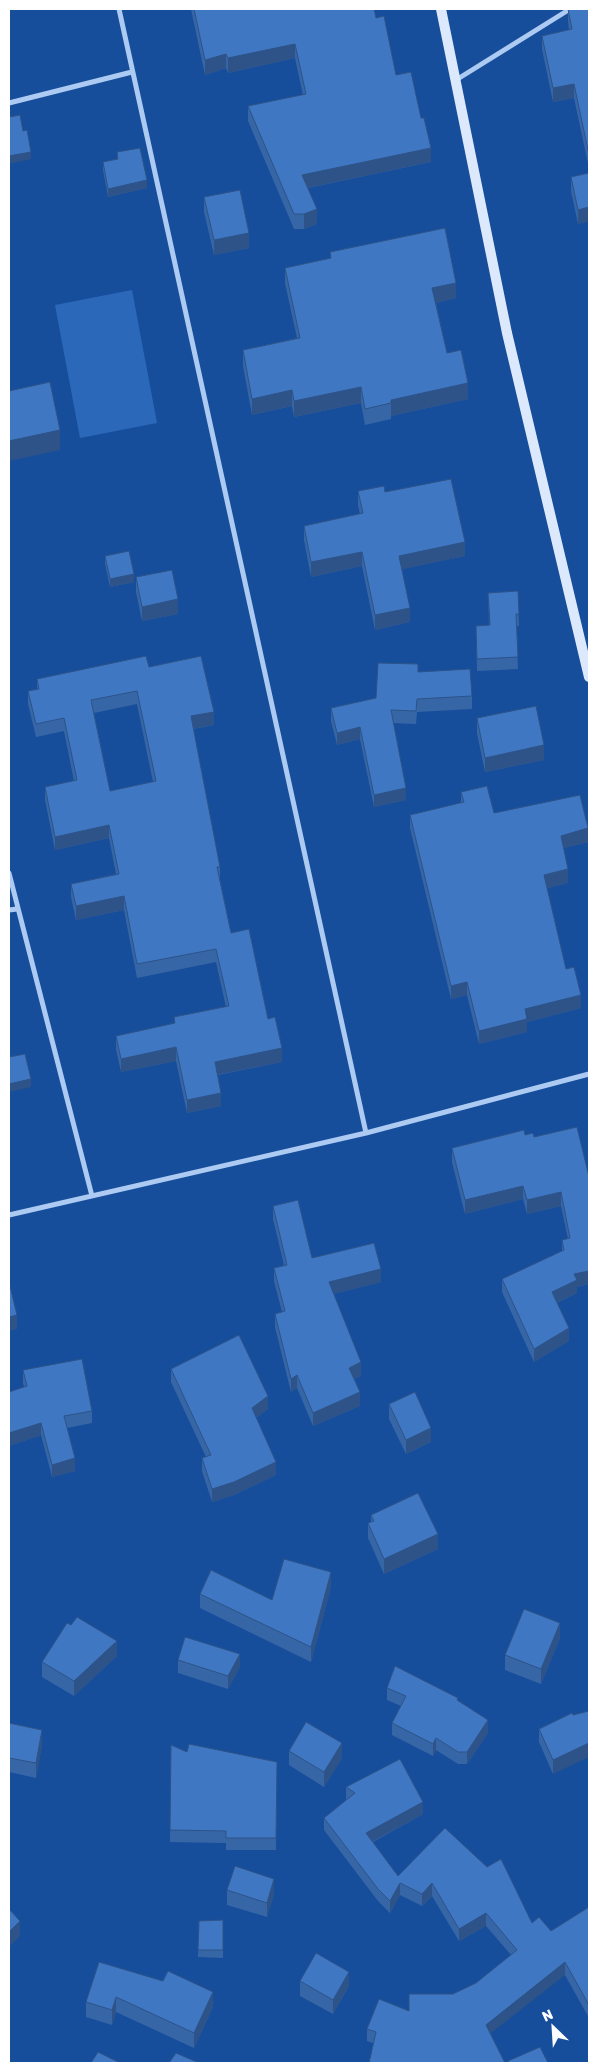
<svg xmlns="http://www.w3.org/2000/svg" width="598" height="2072" font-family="Rubik,sans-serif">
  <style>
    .green { fill: #2b68b9 }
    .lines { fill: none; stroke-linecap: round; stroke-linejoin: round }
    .street { stroke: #adcbf2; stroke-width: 5 }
    .secondary { stroke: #dce9fc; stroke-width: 10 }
    .wall { fill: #3766a7; fill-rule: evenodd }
    .shaded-wall { fill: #2d5388 }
    .building { fill: #4077c2; stroke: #2d5388; fill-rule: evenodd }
  </style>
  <rect width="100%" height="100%" fill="#174e9b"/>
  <path class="green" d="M132,290L157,423L80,438L55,305Z"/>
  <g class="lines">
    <path class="street" d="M119,9L366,1133
      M456,80L570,9
      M9,103L132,72
      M9,873L92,1196
      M9,910L17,909
      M9,1215L366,1133L589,1074"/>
    <path class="secondary" d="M441,9L507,333L589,677"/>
  </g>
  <path class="wall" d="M191,9H374L376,18L396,75L431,162L308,188L317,224L304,229H294L248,121V106L303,95L295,58L228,73L226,68L205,75Z
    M568,9H589V168L574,98L553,102L542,49V36L569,30L568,21Z
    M117,152L147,188L108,197L103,170V162L117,159Z
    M589,173V221L578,224L571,191V177Z
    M204,197L249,248L214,255L204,212Z
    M330,252L456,298L436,303L447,353L468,399L391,416V419L365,425L361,403L294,417L292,406L252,415L243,366V350L297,338L285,283V268L330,259Z
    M358,491L385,492L465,556L402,569L410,622L375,630L362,566L311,577L304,540V526L360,514L358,505Z
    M105,556L134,582L110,587L105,564Z
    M136,577L178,614L142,621L136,592Z
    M518,591L519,626H516L518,669L477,671L476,626L489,625L488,593Z
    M149,667L214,725L193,729L220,867V879L231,933L268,1019L282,1062L218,1075L221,1106L187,1113L176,1061L121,1072L116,1049V1036L174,1024V1017L226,1007L216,962L137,978L124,910L76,920L71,897V884L116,874L109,838L55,850L45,800V787L74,781L64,731L36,737L28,704V691L37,689V679ZM137,704L153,782L110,791L94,713Z
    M418,672L472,696V709L417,712L416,724L393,723L406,800L374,807L360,739L337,745L331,721V708L376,698Z
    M477,718L544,760L485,772L477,733Z
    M461,792L494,813L588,842L564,848L568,883L547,888L566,969L581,1008L527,1022V1032L479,1044L467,995L451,999L410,828V815L461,803Z
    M525,1135L534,1137L589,1177V1284L577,1287V1293L557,1303L569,1341L534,1362L502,1292V1279L562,1251V1240L568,1239L561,1206L527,1214L523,1199L465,1214L452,1162V1148Z
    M273,1206L312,1258L381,1282L333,1294L361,1376L354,1379L360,1406L313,1426L297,1388L291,1392L275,1327V1314L282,1312L274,1281V1268L284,1265L273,1219Z
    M171,1369L268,1409L256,1418L276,1475L234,1495L212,1502L202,1471V1458L206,1457L171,1382Z
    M23,1370L92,1411V1423L67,1428L75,1471L52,1477L41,1435L9,1446V1392L24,1387L23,1383Z
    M389,1404L431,1442L406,1454L389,1419Z
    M371,1515L438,1549L384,1574L368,1538V1523L371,1522Z
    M331,1587L311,1662L200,1608V1594L272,1600Z
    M560,1638L541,1684L505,1670V1655Z
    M117,1656L74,1696L42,1677V1662Z
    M178,1660L240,1667L228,1689L178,1673Z
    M387,1688L458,1701L488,1733L467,1764H458L436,1750L433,1756L392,1735V1723L401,1706L387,1700Z
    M573,1715L553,1774L539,1742V1729Z
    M9,1723L42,1745L36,1778L9,1772Z
    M171,1745L187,1752L277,1762L276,1850H226V1843L170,1842Z
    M289,1751L342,1758L324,1787L289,1765Z
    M346,1787L423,1814L373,1842L398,1876L445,1828L532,1923L551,1931L589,1907V2018L565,1975L373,2043L367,2041V2029L409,2011L453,1994L476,1983L511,1955L486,1926L459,1941L432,1896L422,1906L400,1895L390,1913L378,1901L324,1830V1818L346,1800Z
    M227,1890L274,1894L267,1917L227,1905Z
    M223,1920V1958L198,1957L199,1921Z
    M99,1962L213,2007L194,2048L116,2012L112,2025L86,2017V2002Z
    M300,1981L349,1986L333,2014L300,1996Z"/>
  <path class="shaded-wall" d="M295,44V58L228,73V58Z
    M226,54V68L205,75V60Z
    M574,84V98L553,102V88Z
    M431,148V162L302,189V175Z
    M31,152V159L9,164V156Z
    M147,180V188L108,197V189Z
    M589,207V221L578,224V210Z
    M317,209V224L304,229V214Z
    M249,233V248L214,255V240Z
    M456,283V298L432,304V288Z
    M468,383V399L391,416V400Z
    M361,387V403L294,417V401Z
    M292,390V406L252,415V399Z
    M60,430V450L9,461V441Z
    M465,542V556L399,570V556Z
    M362,552V566L311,577V562Z
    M134,574V582L110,587V579Z
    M178,599V614L142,621V607Z
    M410,608V622L375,630V615Z
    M214,712V725L191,729V716Z
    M360,727V739L337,745V733Z
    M544,745V760L485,772V758Z
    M406,788V800L374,807V795Z
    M109,825V838L55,850V837Z
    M588,828V842L561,849V836Z
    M568,869V883L544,889V875Z
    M124,896V910L76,920V906Z
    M467,982V995L451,999V986Z
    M581,995V1008L527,1022V1032L479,1044V1031L525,1009Z
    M176,1047V1061L121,1072V1059Z
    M282,1048V1062L215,1075V1062Z
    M31,1079V1087L9,1092V1084Z
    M221,1093V1106L187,1113V1100Z
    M523,1186V1199L465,1214V1200Z
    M561,1192V1206L527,1214V1200Z
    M381,1269V1282L329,1295V1282Z
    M589,1271V1284L577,1287V1293L552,1305V1292L574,1274Z
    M17,1315V1329L9,1331V1317Z
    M569,1328V1341L534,1362V1349Z
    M361,1362V1376L349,1381V1368Z
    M297,1375V1388L291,1392V1379Z
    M360,1392V1406L313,1426V1413Z
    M268,1396V1409L252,1421V1408Z
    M41,1423V1435L9,1446V1433Z
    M431,1428V1442L406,1454V1440Z
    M75,1458V1471L52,1477V1465Z
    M276,1462V1475L234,1495L212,1502V1489Z
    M438,1534V1549L384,1574V1559Z
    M331,1572V1587L311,1662V1647Z
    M560,1623V1638L541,1684V1669Z
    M117,1641V1656L74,1696V1681Z
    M240,1654V1667L228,1689V1676Z
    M488,1720V1733L467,1764V1752Z
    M42,1730V1745L36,1778V1763Z
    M436,1738V1750L433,1756V1744Z
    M342,1743V1758L324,1787V1772Z
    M589,1743V1757L553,1774V1760Z
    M423,1802V1814L366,1845V1833Z
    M274,1879V1894L267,1917V1903Z
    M400,1883V1895L390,1913V1901Z
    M432,1883V1896L422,1906V1894Z
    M486,1913V1926L459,1941V1929Z
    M20,1921V1936L9,1947V1932Z
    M565,1962V1975L486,2037V2025Z
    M349,1972V1986L333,2014V2000Z
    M213,1992V2007L194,2048V2033Z
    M116,1997V2012L112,2025V2010Z"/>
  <path class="building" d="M194,9H374L376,18L384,16L396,75L411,72L421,118H424L431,148L302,175L317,209L304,214H294L248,106L306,94L295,44L228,58L226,54L205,60Z
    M568,9H589V155L574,84L553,88L542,36L572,29Z
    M20,115L23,131L27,130L31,152L9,156V117Z
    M140,148L147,180L108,189L103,162L118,159L117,152Z
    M589,173V207L578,210L571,177Z
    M240,190L249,233L214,240L204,197Z
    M445,228L456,283L432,288L447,353L461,350L468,383L391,400V403L365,409L361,387L294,401L292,390L252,399L243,350L300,338L285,268L331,258L330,252Z
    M50,382L60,430L9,441V391Z
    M451,479L465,542L399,556L410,608L375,615L362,552L311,562L304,526L363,513L358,491L384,486L385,492Z
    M129,551L134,574L110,579L105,556Z
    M172,570L178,599L142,607L136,577Z
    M518,591L519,614H516L518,657L477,659L476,626L490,625L488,593Z
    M146,656L149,667L201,656L214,712L191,716L220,867H217L231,933L249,929L268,1019L275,1017L282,1048L215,1062L221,1093L187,1100L176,1047L121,1059L116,1036L175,1023L174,1017L229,1006L216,949L137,964L124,896L76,906L71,884L119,874L109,825L55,837L45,787L77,780L64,718L36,724L28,691L39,689L37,679ZM137,691L156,781L110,791L91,700Z
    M378,663L418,664V672L470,669L472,696L417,699L416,711L391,710L406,788L374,795L360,727L337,733L331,708L376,698Z
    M536,706L544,745L485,758L477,718Z
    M487,786L494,813L580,795L588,828L561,836L568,869L544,875L566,969L574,967L581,995L525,1009L527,1019L479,1031L467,982L451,986L410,815L464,802L461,792Z
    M25,1054L31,1079L9,1084V1057Z
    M577,1127L589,1177V1271L574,1274L577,1280L552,1292L569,1328L534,1349L502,1279L564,1250L562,1240L570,1238L561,1192L527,1200L523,1186L465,1200L452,1148L524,1130L525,1135L533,1133L534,1137Z
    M298,1200L312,1258L374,1243L381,1269L329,1282L361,1362L349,1368L360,1392L313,1413L297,1375L291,1379L275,1314L285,1311L274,1268L287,1265L273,1206Z
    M9,1286H10L17,1315L9,1317Z
    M239,1335L268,1396L252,1408L276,1462L234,1482L212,1489L202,1458L211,1455L171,1369Z
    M82,1359L92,1411L64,1416L75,1458L52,1465L41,1423L9,1433V1392L27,1386L23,1370Z
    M415,1392L431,1428L406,1440L389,1404Z
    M418,1493L438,1534L384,1559L368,1523L374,1521L371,1515Z
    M284,1559L331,1572L311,1647L200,1594L211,1570L272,1600Z
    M524,1609L560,1623L541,1669L505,1655Z
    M77,1617L117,1641L74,1681L42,1662L67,1623L71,1625Z
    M185,1637L240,1654L228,1676L178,1660Z
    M395,1666L458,1698L457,1700L488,1720L467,1752H458L436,1738L433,1744L392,1723L406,1696L387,1688Z
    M589,1711V1743L553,1760L539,1729L572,1713L573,1715Z
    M306,1722L342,1743L324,1772L289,1751Z
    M9,1723L42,1730L36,1763L9,1758Z
    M189,1744L277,1762L276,1838H226V1831L170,1830L171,1745L187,1752Z
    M400,1759L423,1802L366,1833L398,1876L445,1828L487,1867L501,1859L532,1923L539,1917L551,1931L589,1907V2005L565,1962L486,2025L505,2063H369L376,2032L367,2029L379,1999L409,2011V1994H453L476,1983L517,1950L486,1913L459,1929L432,1883L422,1894L400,1883L390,1901L378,1889L324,1818L355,1793L346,1787Z
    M235,1866L274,1879L267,1903L227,1890Z
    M9,1909L20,1921L9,1932Z
    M223,1920V1950H198L199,1921Z
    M316,1953L349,1972L333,2000L300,1981Z
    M99,1962L163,1981L168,1971L213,1992L194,2033L116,1997L112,2010L86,2002Z
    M540,2047L548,2063H509L508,2061Z
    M98,2052L120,2063H91Z
    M176,2053L199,2063H169Z"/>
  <rect width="598" height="2072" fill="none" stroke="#ffffff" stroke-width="20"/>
  <g transform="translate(553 2027) rotate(335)" stroke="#174e9b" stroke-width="4" paint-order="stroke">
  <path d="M0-4L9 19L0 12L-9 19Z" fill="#ffffff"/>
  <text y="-8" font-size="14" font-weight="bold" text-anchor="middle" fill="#ffffff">N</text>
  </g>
</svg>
